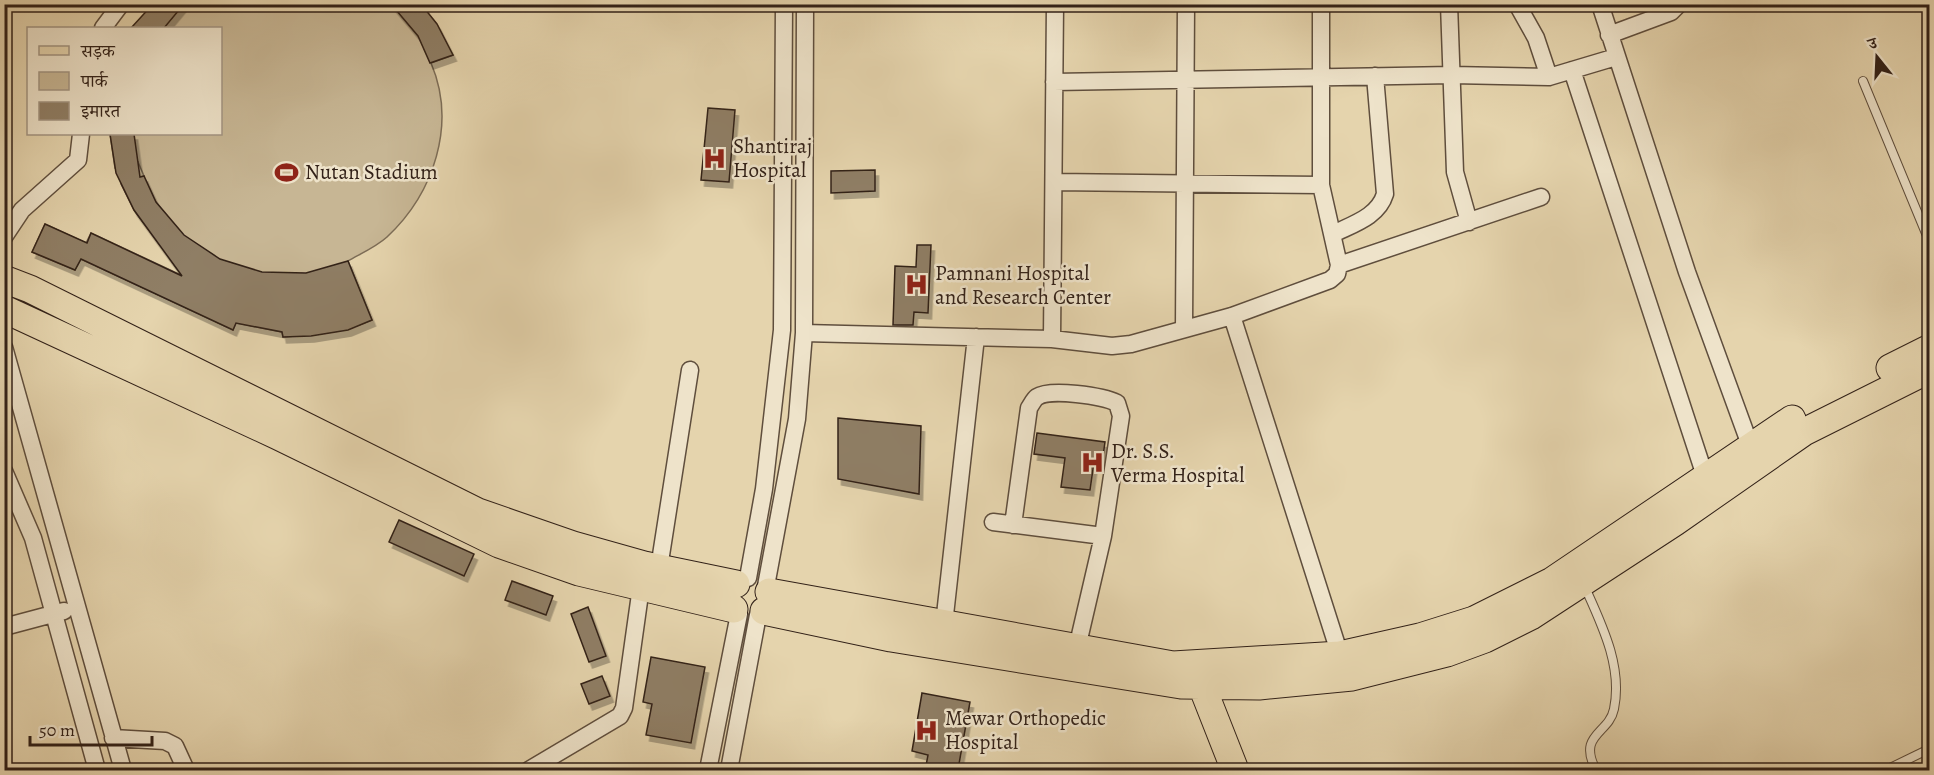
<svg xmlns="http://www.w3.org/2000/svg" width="1934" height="775" font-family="Alegreya,'Noto Serif Devanagari',serif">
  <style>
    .green { fill: #c7b694; stroke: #7c6c56; stroke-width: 1.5 }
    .building { fill: #8f7e65; stroke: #322118; stroke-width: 1.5; filter: url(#shadow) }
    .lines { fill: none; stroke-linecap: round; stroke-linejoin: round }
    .service-casing { stroke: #5f4e3d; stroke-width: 10 }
    .minor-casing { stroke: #5f4e3d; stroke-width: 19 }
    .primary-casing { stroke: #322118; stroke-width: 29 }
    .service { stroke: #eee3ca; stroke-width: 8 }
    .minor { stroke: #eee3ca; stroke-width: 16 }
    .primary { stroke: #e5d4ad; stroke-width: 27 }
    .labels { text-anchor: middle; stroke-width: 5; stroke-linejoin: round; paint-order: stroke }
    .poi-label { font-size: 21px; fill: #322118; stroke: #eee3ca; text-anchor: start }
  </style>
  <defs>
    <filter id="shadow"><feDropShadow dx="3.5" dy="6" stdDeviation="0" flood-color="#0004"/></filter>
  </defs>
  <rect width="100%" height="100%" fill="#e5d4ad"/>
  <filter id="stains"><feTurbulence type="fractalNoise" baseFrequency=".00333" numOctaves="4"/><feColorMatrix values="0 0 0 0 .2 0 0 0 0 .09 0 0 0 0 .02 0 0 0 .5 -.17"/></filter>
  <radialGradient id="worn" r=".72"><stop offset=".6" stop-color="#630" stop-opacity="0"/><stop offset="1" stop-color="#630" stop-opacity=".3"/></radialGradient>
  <path class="green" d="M153,5H421L453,55L431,63C457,124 434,193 387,237C376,247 360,254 348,261L372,320C343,332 314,335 283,337L282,332L236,323L233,330L81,259L75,270L32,252L45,224L86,243L91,233L241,303L160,245L134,210L121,184L144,176L138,162L115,168L110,134H220V28H134Z"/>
  <path class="building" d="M153,4H184L164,28H131Z
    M391,4H421L437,24L453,55L430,63L418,36Z
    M708,108L735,110L729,182L701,180Z
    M110,134H134L140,177L144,176L156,202L184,235L220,259L262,272L306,273L348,261L372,320L348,330L311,336L283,337L282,332L236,323L233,330L81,259L75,270L32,252L45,224L87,243L91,233L182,276L134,210L116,173Z
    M875,170V191L831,193V171Z
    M917,245H931L928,313L914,312L913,325H893L895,266L916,267Z
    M838,418L921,426L919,494L838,479Z
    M1037,433L1105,442L1102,463L1094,462L1090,490L1061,487L1065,458L1034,454Z
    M399,520L474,554L464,576L389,542Z
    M512,581L553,596L546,615L505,600Z
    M588,607L606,656L589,662L571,614Z
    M651,657L705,667L691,743L646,735L652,704L643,702Z
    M602,676L610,696L589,704L581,684Z
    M922,693L970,702L959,764H953L951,771H925L928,755L912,751Z"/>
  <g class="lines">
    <defs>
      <path id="service" d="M1863,81L1930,243
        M1584,585C1601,623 1623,666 1614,709C1609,734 1577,734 1596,770
        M1886,770L1925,751"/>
      <path id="minor" d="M1449,4L1455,172L1469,222
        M1517,4L1536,38L1549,77
        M1600,4L1687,272L1750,445
        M103,28L121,4
        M1609,35L1671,12L1679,4
        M1572,70L1705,476
        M1054,82L1452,75L1549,77L1616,57
        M1054,182L1321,185
        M1333,234C1353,224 1378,217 1385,194L1375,76
        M4,237L22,210L78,160L81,134
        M1339,265L1541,197
        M1232,316L1340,655
        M1184,328L1186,4
        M804,333L1052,339L1112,346L1131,344L1232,316L1330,280L1337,274L1339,265L1321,185V4
        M1052,339L1055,4
        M4,347L123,770
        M4,471L33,538L97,770
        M993,522L1103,536
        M1013,525L1029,408C1031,405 1034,399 1037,397C1050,388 1103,396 1117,403L1121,416L1103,536L1077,648
        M659,568L690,370
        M748,578L764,489L782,330L784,4
        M766,586L797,419L804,333L805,4
        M944,624L976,337
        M4,627L64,611
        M113,738L165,741L175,746L186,770
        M529,770L620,716L624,708L641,587
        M708,770L739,614
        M729,770L758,615"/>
      <path id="primary" d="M4,279L30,289L478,512L573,545L644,565L736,584
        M4,309L278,436L499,544L579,572L734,609
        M1890,368L1930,348
        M769,592L1173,665L1340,655L1420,637L1474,620L1552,581L1792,419
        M764,611L891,638L1181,685L1259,686L1352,677L1447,653L1485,639L1531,616L1675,522L1804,432L1930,369
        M1196,671L1235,770"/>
    </defs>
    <use href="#service" class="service-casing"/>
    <use href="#minor" class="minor-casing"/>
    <use href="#primary" class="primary-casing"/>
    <use href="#service" class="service"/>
    <use href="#minor" class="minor"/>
    <use href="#primary" class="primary"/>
  </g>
  <defs>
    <symbol id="hospital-bare" viewBox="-9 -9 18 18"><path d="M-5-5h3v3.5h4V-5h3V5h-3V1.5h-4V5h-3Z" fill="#8f2418" stroke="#eee3ca" stroke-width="2.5" paint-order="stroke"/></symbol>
    <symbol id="stadium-bare" viewBox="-9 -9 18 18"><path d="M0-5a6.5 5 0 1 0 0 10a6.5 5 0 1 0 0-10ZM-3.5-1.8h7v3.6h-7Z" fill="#8f2418" stroke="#eee3ca" stroke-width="2.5" paint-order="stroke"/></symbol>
  </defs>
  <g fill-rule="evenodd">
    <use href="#hospital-bare" x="698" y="142" width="33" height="33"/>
    <use href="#stadium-bare" x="270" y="156" width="33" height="33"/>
    <use href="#hospital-bare" x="900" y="268" width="33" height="33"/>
    <use href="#hospital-bare" x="1076" y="446" width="33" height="33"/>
    <use href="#hospital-bare" x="910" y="714" width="33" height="33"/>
  </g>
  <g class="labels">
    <g class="poi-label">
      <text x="733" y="153">Shantiraj<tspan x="733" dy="24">Hospital</tspan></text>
      <text x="305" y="179">Nutan Stadium</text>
      <text x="935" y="280">Pamnani Hospital<tspan x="935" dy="24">and Research Center</tspan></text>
      <text x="1111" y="458">Dr. S.S.<tspan x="1111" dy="24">Verma Hospital</tspan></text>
      <text x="945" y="725">Mewar Orthopedic<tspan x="945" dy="24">Hospital</tspan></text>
    </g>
  </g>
  <rect width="1934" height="775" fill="none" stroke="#e5d4ad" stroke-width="24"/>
  <rect x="6" y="6" width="1922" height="763" fill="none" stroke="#322118" stroke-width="3"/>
  <rect x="12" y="12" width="1910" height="751" fill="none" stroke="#322118" stroke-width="1.5"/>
  <rect x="27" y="27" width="195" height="108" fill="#eee3ca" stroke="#a39583" stroke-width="1.5"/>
  <rect x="39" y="46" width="30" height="9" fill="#e5d4ad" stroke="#a39583" stroke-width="1.5"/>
  <text x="81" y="57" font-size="18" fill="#322118">सड़क</text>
  <rect x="39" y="72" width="30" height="18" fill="#c7b694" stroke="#a39583" stroke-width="1.5"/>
  <text x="81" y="87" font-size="18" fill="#322118">पार्क</text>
  <rect x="39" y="102" width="30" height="18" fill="#8f7e65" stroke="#a39583" stroke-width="1.5"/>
  <text x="81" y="117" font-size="18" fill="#322118">इमारत</text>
  <g transform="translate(1877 57) rotate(342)" stroke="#eee3ca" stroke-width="4.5" paint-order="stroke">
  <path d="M0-4.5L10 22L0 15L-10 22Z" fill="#322118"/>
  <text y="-9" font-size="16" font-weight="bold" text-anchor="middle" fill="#322118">उ</text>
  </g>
  <path d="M30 736v9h122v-9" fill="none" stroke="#322118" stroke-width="3"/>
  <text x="39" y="736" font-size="18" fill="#322118" stroke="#eee3ca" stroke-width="4.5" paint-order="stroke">50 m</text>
  <rect width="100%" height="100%" filter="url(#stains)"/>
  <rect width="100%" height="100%" fill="url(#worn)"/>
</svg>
